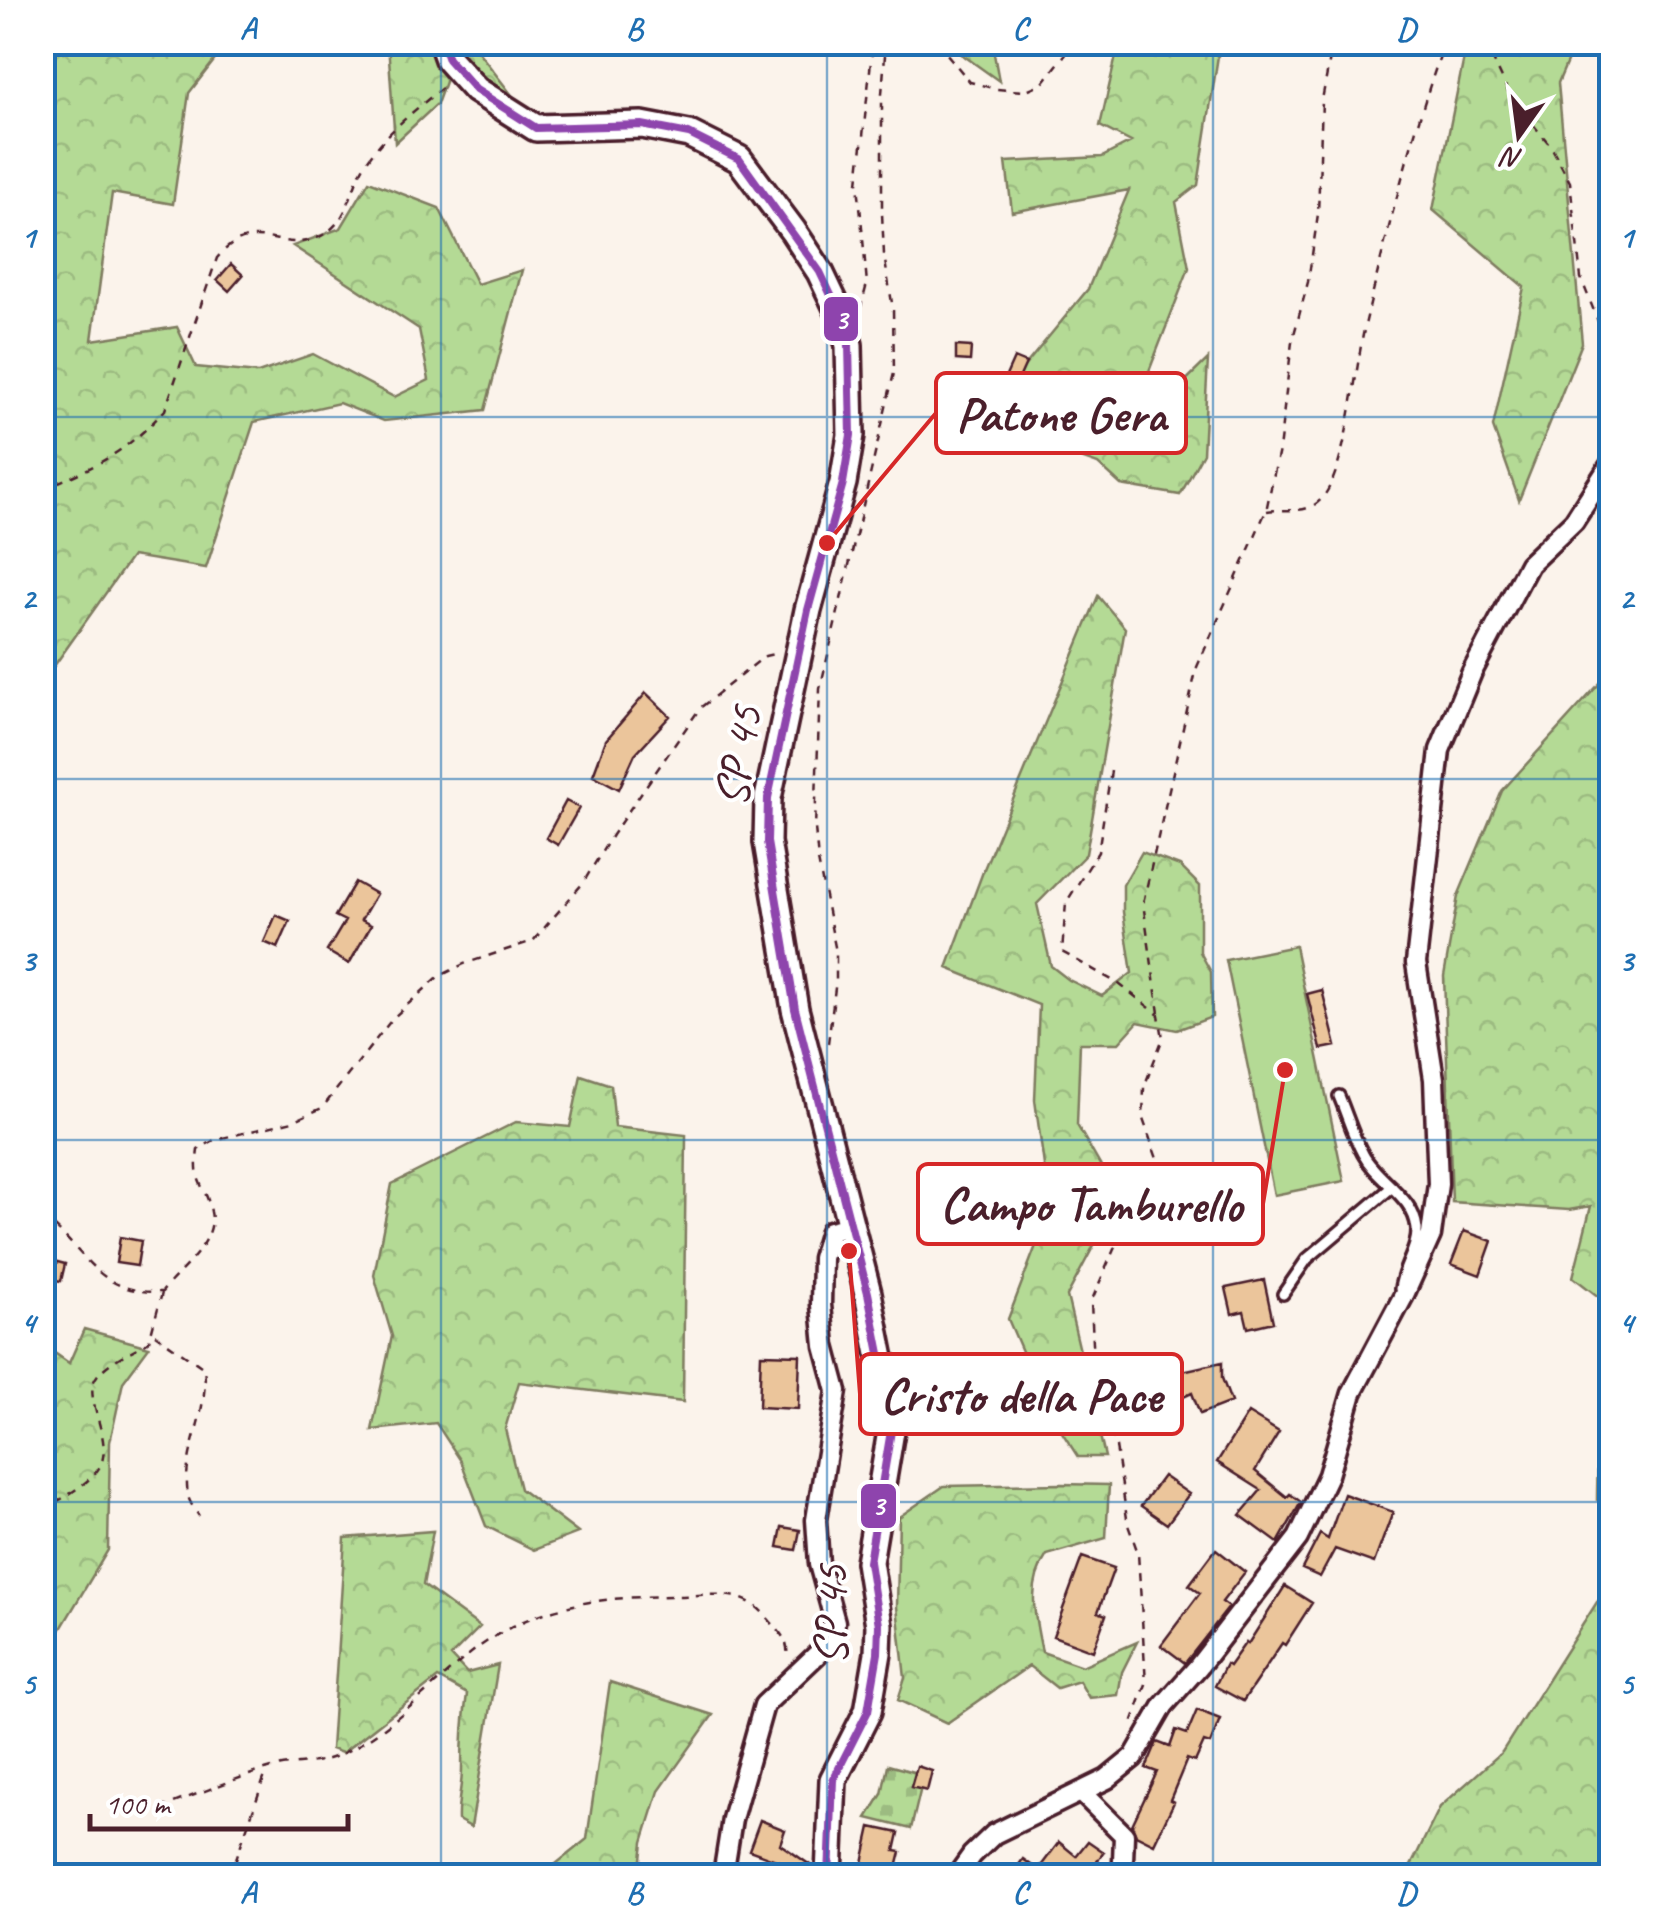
<svg xmlns="http://www.w3.org/2000/svg" width="1654" height="1919" font-family="Caveat,sans-serif">
  <style>
    .forest { fill: url(#forest-crowns); stroke: #7f7c60; stroke-width: 2.5 }
    .cemetery { fill: url(#cemetery-stones); stroke: #7f7c60; stroke-width: 2.5 }
    .garden { fill: #b4da95; stroke: #7f7c60; stroke-width: 2.5 }
    .building { fill: #ebc59b; stroke: #4a1f2b; stroke-width: 2.5 }
    .lines { fill: none; stroke-linecap: round; stroke-linejoin: round }
    .lane-casing { stroke: #4a1f2b; stroke-width: 16 }
    .street-casing { stroke: #4a1f2b; stroke-width: 25 }
    .secondary-casing { stroke: #4a1f2b; stroke-width: 32 }
    .path { stroke: #4a1f2b; stroke-width: 2.5; stroke-dasharray: 8 8; stroke-linecap: butt }
    .lane { stroke: #fff; stroke-width: 9 }
    .street { stroke: #fff; stroke-width: 18 }
    .secondary { stroke: #fff; stroke-width: 25 }
    .bus-1-casing { stroke: #fff; stroke-width: 15 }
    .bus-1 { stroke: #8e44ad; stroke-width: 8 }
    .grid { fill: none; stroke: #1f6fb2; stroke-width: 2.5; stroke-opacity: 0.55 }
    .labels { text-anchor: middle; stroke-width: 8; stroke-linejoin: round; paint-order: stroke }
    .street-label { font-size: 48px; fill: #4a1f2b; stroke: #fff }
    .leader { fill: none; stroke: #d62828; stroke-width: 4 }
    .callout-dot { fill: #d62828; stroke: #fff; stroke-width: 4 }
    .callout { fill: #fff; stroke: #d62828; stroke-width: 4 }
    .callout-label { font-size: 50px; text-anchor: middle; font-weight: bold; fill: #4a1f2b }
    .line-badge { stroke: #fff; stroke-width: 4 }
    .badge-label { font-size: 28px; text-anchor: middle; font-weight: bold; fill: #fff }
    .neatline { fill: none; stroke: #1f6fb2; stroke-width: 4 }
    .grid-label { font-size: 32px; text-anchor: middle; font-weight: bold; fill: #1f6fb2 }
  </style>
  <defs>
    <pattern id="forest-crowns" width="20" height="18" patternUnits="userSpaceOnUse" patternTransform="scale(2.5)"><rect width="20" height="18" fill="#b4da95"/><path d="M2 6a3 3 0 1 1 6 0M12 15a3 3 0 1 1 6 0" fill="none" stroke="#9cbb81"/></pattern>
    <pattern id="cemetery-stones" width="16" height="16" patternUnits="userSpaceOnUse" patternTransform="scale(2.5)"><rect width="16" height="16" fill="#b4da95"/><path d="M2 7V4a2 2 0 0 1 4 0v3zM10 15v-3a2 2 0 0 1 4 0v3z" fill="#9cbb81"/></pattern>
  </defs>
  <rect width="100%" height="100%" fill="#fbf3eb"/>
  <filter id="ink" filterUnits="userSpaceOnUse"><feTurbulence type="fractalNoise" baseFrequency=".01" numOctaves="2"/><feDisplacementMap in="SourceGraphic" scale="20" xChannelSelector="R" yChannelSelector="G"/><feConvolveMatrix kernelMatrix="1 2 1 2 8 2 1 2 1" color-interpolation-filters="sRGB"/></filter>
  <g filter="url(#ink)">
    <path class="forest" d="M42,43H223L224,48L189,93L173,204L112,193L92,340L177,327L196,367L258,373L313,354L394,397L429,380L419,329L293,246L341,228L369,181L439,208L477,284L522,270L485,410L384,421L339,403L254,422L206,568L132,556L54,666L43,668Z
      M388,43H487L477,50L518,103L455,54L437,104L395,143Z
      M946,43H992L999,81Z
      M1119,43H1220L1198,185L1176,202L1189,268L1134,410L1168,398L1208,359L1203,453L1180,495L1121,485L1098,464L1019,436L995,402L1088,289L1129,190L1012,212L1006,162L1102,157L1131,142L1100,126Z
      M1467,43H1575L1558,83L1582,343L1519,500L1493,427L1524,287L1433,210Z
      M1098,596L1125,628L1086,854L1037,904L1051,966L1069,980L1102,996L1132,973L1123,912V885L1142,852L1180,866L1200,886V952L1211,972L1212,1017L1177,1030L1138,1022L1119,1043H1080L1077,1125L1119,1198L1067,1296L1105,1457H1078L1047,1409L1008,1319L1050,1209L1035,1100L1039,1005L947,968L984,869Z
      M1611,671L1612,1444L1609,1465L1597,1501C1597,1435 1605,1370 1608,1304L1573,1277L1591,1206L1569,1210L1452,1202L1444,976L1458,896L1502,791Z
      M581,1075L611,1085L615,1127L686,1135L683,1402L519,1382L505,1429L520,1489L578,1533L534,1550L486,1526L461,1461L436,1423L372,1430L392,1336L374,1275L392,1184L516,1122L570,1127Z
      M84,1329L149,1347L123,1382L110,1442L108,1550L43,1659V1345L69,1363Z
      M1061,1484L1109,1485L1106,1538L1047,1555C1026,1586 1035,1617 1042,1652L1082,1666L1137,1642L1122,1672L1118,1695L1089,1698L1079,1681L1057,1688L1029,1666L947,1723L898,1700L905,1678L897,1607L899,1517L944,1486Z
      M433,1531L423,1585L480,1627L451,1656L467,1673L498,1665L471,1827L458,1820C457,1803 462,1786 462,1770C462,1743 463,1720 467,1694L438,1678L342,1753L331,1749L345,1538Z
      M1611,1587V1876H1406L1440,1807L1502,1752L1597,1602Z
      M610,1682L713,1715L659,1791L643,1842L639,1876H541L587,1839Z"/>
    <path class="cemetery" d="M888,1765L924,1775L911,1829L867,1818L882,1794Z"/>
    <path class="garden" d="M1295,946L1344,1181L1274,1195L1226,960Z"/>
    <path class="building" d="M231,264L243,275L229,291L217,280Z
      M956,346L971,347L970,361L956,360Z
      M1014,358L1026,363L1018,381L1006,376Z
      M646,693L670,716L635,754L619,789L593,775L606,740Z
      M566,801L579,808L558,845L546,838Z
      M355,882L376,894L361,920L371,925L349,964L327,951L345,921L335,916Z
      M276,915L290,921L278,948L264,942Z
      M1322,990L1336,1046L1321,1049L1307,994Z
      M1464,1231L1492,1241L1480,1275L1451,1264Z
      M120,1237L141,1241L137,1266L116,1263Z
      M50,1260L65,1264L61,1281L45,1278Z
      M1264,1280L1273,1322L1248,1328L1244,1311L1232,1314L1226,1288Z
      M761,1354L800,1355L798,1409L759,1407Z
      M1222,1362V1378L1231,1402L1200,1414L1192,1393L1179,1399L1178,1372Z
      M1248,1413L1279,1432L1255,1471L1287,1497L1290,1494L1301,1502L1278,1543L1240,1515L1261,1490L1217,1462Z
      M1163,1476L1189,1494L1167,1524L1141,1506Z
      M1344,1494L1393,1512L1374,1563L1335,1549L1320,1577L1302,1569L1320,1534L1328,1539Z
      M782,1527L800,1530L796,1550L778,1547Z
      M1216,1549L1245,1572L1222,1602L1229,1607L1185,1663L1161,1645L1200,1593L1189,1585Z
      M1082,1557L1114,1568L1098,1612L1106,1615L1093,1651L1053,1636Z
      M1285,1586L1312,1603L1285,1645L1282,1643L1243,1701L1215,1686L1226,1664L1229,1666L1246,1642L1248,1644Z
      M1197,1710L1220,1719L1210,1744L1204,1742L1195,1762L1187,1759L1170,1800L1174,1802L1154,1844L1136,1835L1132,1825L1157,1772L1146,1768L1157,1742L1170,1747L1176,1730L1187,1734Z
      M917,1766L932,1771L927,1791L911,1787Z
      M760,1820L785,1830L780,1844L813,1867V1874L809,1876H767L779,1861L749,1850Z
      M871,1827L899,1833L895,1851L901,1852L895,1876H860Z
      M1088,1841L1104,1852L1086,1876H1011L1023,1859L1038,1870L1059,1842L1076,1856Z"/>
    <g class="lines">
      <defs>
        <path id="lane" d="M1339,1096C1347,1115 1353,1136 1363,1154C1377,1181 1414,1196 1417,1229C1418,1249 1402,1269 1400,1289
          M1283,1294L1307,1259L1392,1187"/>
        <path id="street" d="M1081,1792L1124,1835L1123,1861L1127,1876
          M723,1876L732,1819L764,1705L825,1647L831,1639L835,1622L819,1564L816,1520L837,1391L825,1346L821,1305L822,1258L830,1231L851,1226
          M957,1876L972,1855L994,1834L1107,1779L1134,1757L1164,1705L1198,1667L1298,1538L1328,1475L1352,1393L1403,1297L1431,1235L1438,1184L1434,1079L1416,963L1440,750L1472,672L1529,564L1574,521L1612,462"/>
        <path id="secondary" d="M442,42L448,59L476,90L536,128L642,125L689,134L739,159L793,231L820,272L839,312L849,345L851,435L843,483L808,610L768,798L767,842L795,1009L868,1293L893,1419L869,1562L879,1625L878,1653L868,1711L833,1780L829,1876"/>
      </defs>
      <use href="#lane" class="lane-casing"/>
      <use href="#street" class="street-casing"/>
      <use href="#secondary" class="secondary-casing"/>
      <path class="path" d="M937,42L970,82L996,89L1024,91L1043,83L1075,42
        M1485,42L1511,98L1551,146L1570,182L1581,278L1612,357
        M860,310L867,284L858,183L873,42
        M42,489C96,467 125,453 165,410L217,258C255,213 282,258 323,235C351,218 349,190 365,164C383,135 416,109 442,88
        M1267,511C1287,508 1308,516 1323,497C1348,466 1355,365 1366,321C1388,228 1412,132 1445,42
        M1111,771L1098,852L1066,903L1062,952L1119,984L1159,1015L1163,1038L1144,1087L1143,1119L1162,1173L1115,1247L1091,1302L1094,1364L1116,1447L1128,1525L1138,1553L1146,1684L1132,1723
        M1159,1013L1143,903L1197,667L1266,511L1279,450L1292,342L1308,282L1318,214L1322,100L1333,42
        M828,1043L836,980V952L818,861L815,828L820,689L894,373L893,309L884,255L882,213V94L886,42
        M42,1216C88,1251 95,1294 162,1292C179,1270 218,1242 211,1212C206,1183 193,1188 198,1150L214,1140L293,1121L322,1108L393,1018L438,977L464,964L533,941L583,883L612,835L700,708L765,656L778,653
        M155,1334L204,1368C210,1411 181,1454 188,1495C189,1502 195,1510 199,1516
        M42,1510C58,1502 91,1482 99,1468C116,1440 80,1397 97,1376C109,1360 132,1352 149,1341L162,1293
        M144,1814C184,1800 224,1782 265,1770C290,1762 315,1766 339,1755C389,1732 424,1692 465,1658C531,1603 597,1597 679,1596C710,1595 742,1589 764,1614C775,1628 792,1640 786,1659
        M230,1876L267,1770"/>
      <use href="#lane" class="lane"/>
      <use href="#street" class="street"/>
      <use href="#secondary" class="secondary"/>
      <defs>
        <path id="bus-1" d="M442,42L448,59L476,90L536,128L642,125L689,134L739,159L820,272L839,312L849,345L851,435L843,483L808,610L768,798L767,842L795,1009L868,1293L893,1419L869,1562L879,1625L878,1653L868,1711L833,1780L829,1876"/>
      </defs>
      <use href="#bus-1" class="bus-1-casing"/>
      <use href="#bus-1" class="bus-1"/>
    </g>
  </g>
  <path class="grid" d="M441,42V1876M827,42V1876M1213,42V1876M42,417H1612M42,779H1612M42,1140H1612M42,1502H1612"/>
  <g class="labels">
    <g class="street-label">
      <text transform="translate(737 756) rotate(-81)" y="17">SP 45</text>
      <text transform="translate(830 1615) rotate(-90)" y="17">SP 45</text>
    </g>
  </g>
  <path class="leader" d="M827 543L936 413M1285 1070L1263 1204M849 1251L860 1394"/>
  <g class="callout-dot">
    <circle cx="827" cy="543" r="10"/>
    <circle cx="1285" cy="1070" r="10"/>
    <circle cx="849" cy="1251" r="10"/>
  </g>
  <g class="callout">
    <rect x="936" y="373" width="250" height="80" rx="10"/>
    <rect x="918" y="1164" width="345" height="80" rx="10"/>
    <rect x="860" y="1354" width="322" height="80" rx="10"/>
  </g>
  <g class="callout-label">
    <text x="1061" y="431">Patone Gera</text>
    <text x="1091" y="1221">Campo Tamburello</text>
    <text x="1021" y="1412">Cristo della Pace</text>
  </g>
  <g class="line-badge">
    <rect x="822" y="295" width="38" height="48" rx="10" fill="#8e44ad"/>
    <rect x="859" y="1482" width="39" height="48" rx="10" fill="#8e44ad"/>
  </g>
  <g class="badge-label">
    <text x="841" y="329">3</text>
    <text x="878" y="1515">3</text>
  </g>
  <rect width="1654" height="1919" fill="none" stroke="#fff" stroke-width="110"/>
  <g transform="translate(1519 135) rotate(194)" stroke="#ffffff" stroke-width="8" paint-order="stroke">
  <path d="M0-8L18 38L0 25L-18 38Z" fill="#4a1f2b"/>
  <text y="-15" font-size="28" font-weight="bold" text-anchor="middle" fill="#4a1f2b">N</text>
  </g>
  <path d="M90 1814v15h258v-15" fill="none" stroke="#4a1f2b" stroke-width="5"/>
  <text x="105" y="1814" font-size="30" fill="#4a1f2b" stroke="#ffffff" stroke-width="8" paint-order="stroke">100 m</text>
  <rect x="55" y="55" width="1544" height="1809" class="neatline"/>
  <g class="grid-label">
    <text x="248" y="39">A</text>
    <text x="634" y="39">B</text>
    <text x="1020" y="39">C</text>
    <text x="1406" y="39">D</text>
    <text x="28" y="247">1</text>
    <text x="1626" y="247">1</text>
    <text x="28" y="609">2</text>
    <text x="1626" y="609">2</text>
    <text x="28" y="971">3</text>
    <text x="1626" y="971">3</text>
    <text x="28" y="1333">4</text>
    <text x="1626" y="1333">4</text>
    <text x="28" y="1694">5</text>
    <text x="1626" y="1694">5</text>
    <text x="248" y="1903">A</text>
    <text x="634" y="1903">B</text>
    <text x="1020" y="1903">C</text>
    <text x="1406" y="1903">D</text>
  </g>
</svg>
